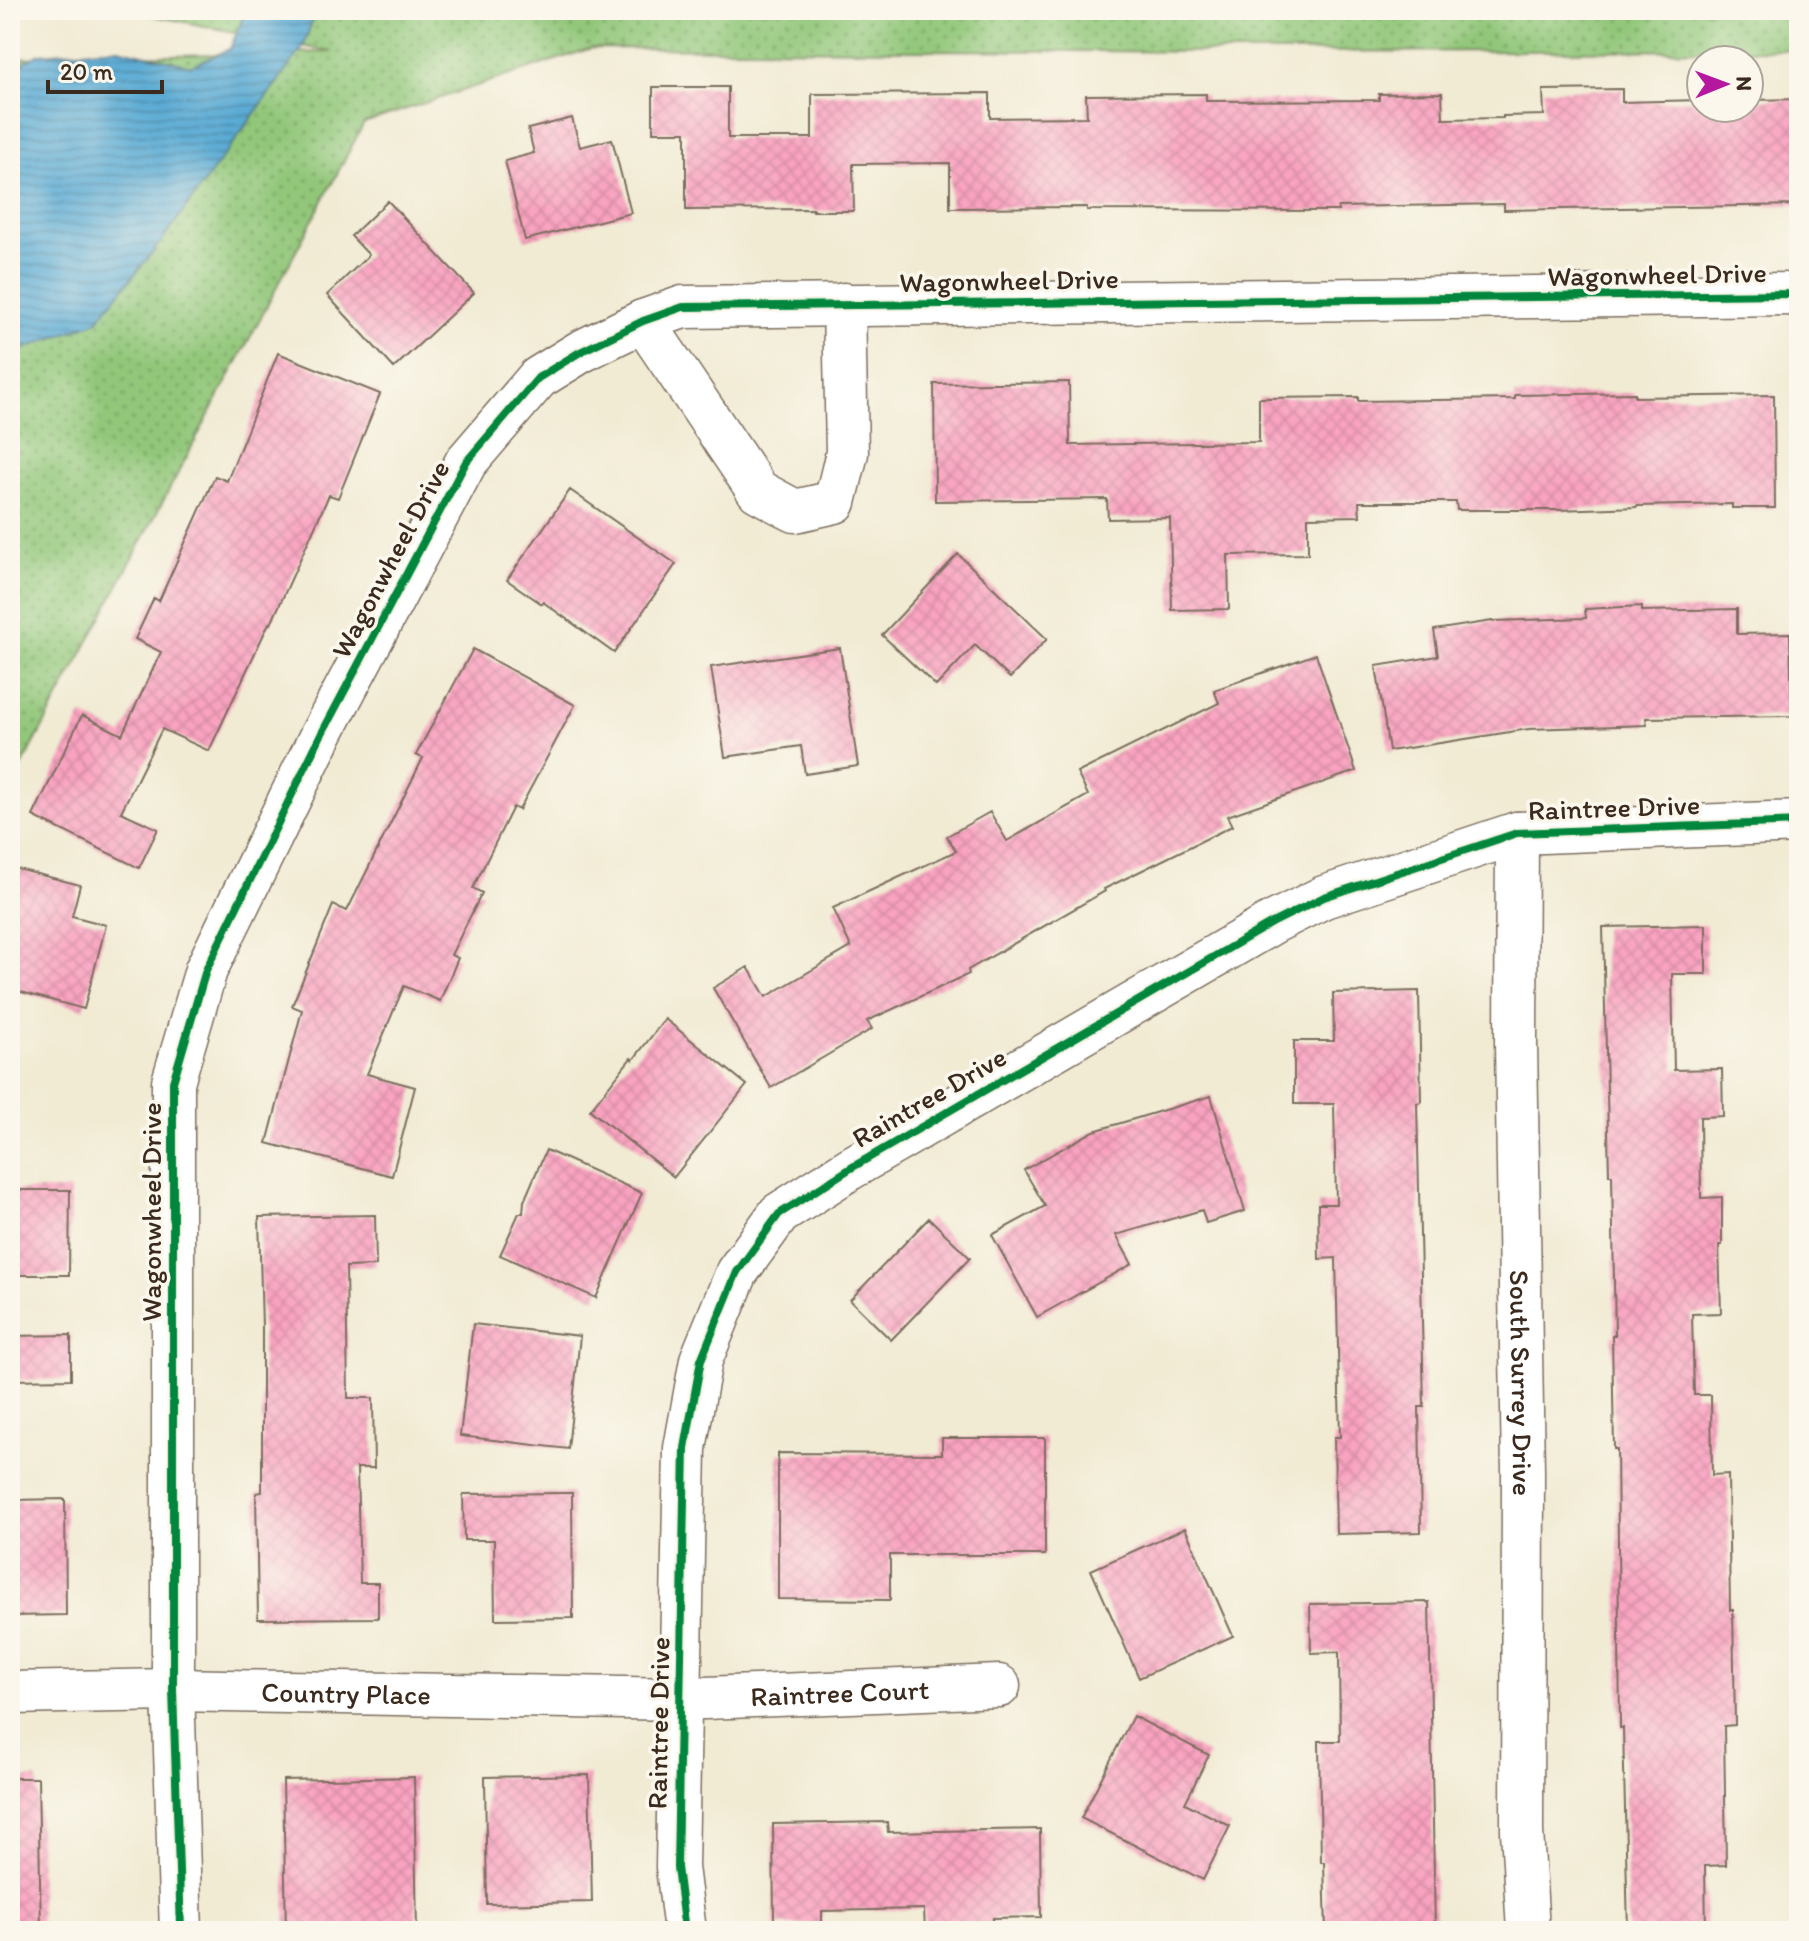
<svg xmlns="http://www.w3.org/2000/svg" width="1809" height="1941" font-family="Itim,sans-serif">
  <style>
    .grass { fill: url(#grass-dots); stroke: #66784c; stroke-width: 2 }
    .water { fill: url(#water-rules); stroke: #4a6a79; stroke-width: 2 }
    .building { fill: url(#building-cross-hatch) }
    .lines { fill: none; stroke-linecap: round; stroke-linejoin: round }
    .minor-casing { stroke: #7b6e5e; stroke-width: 45 }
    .minor { stroke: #fff; stroke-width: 42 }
    .cycleway-casing { stroke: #fbf7ec; stroke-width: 13 }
    .cycleway { stroke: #00873e; stroke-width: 8 }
    .labels { text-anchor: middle; stroke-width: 7; stroke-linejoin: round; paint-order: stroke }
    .street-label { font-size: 28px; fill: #3b2a1e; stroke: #fbf7ec }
  </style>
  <defs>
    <pattern id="grass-dots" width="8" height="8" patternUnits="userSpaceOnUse" patternTransform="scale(2)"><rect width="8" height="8" fill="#92c77a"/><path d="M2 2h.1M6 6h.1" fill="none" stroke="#78a263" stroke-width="1.8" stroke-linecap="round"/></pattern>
    <pattern id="water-rules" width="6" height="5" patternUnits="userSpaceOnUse" patternTransform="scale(2)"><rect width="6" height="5" fill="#5aaad4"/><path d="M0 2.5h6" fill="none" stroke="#4c8bab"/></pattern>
    <pattern id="building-cross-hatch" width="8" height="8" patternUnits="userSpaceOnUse" patternTransform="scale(2)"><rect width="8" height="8" fill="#f9a3c0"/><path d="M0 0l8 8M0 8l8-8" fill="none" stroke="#d68ca5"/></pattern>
  </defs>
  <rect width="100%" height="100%" fill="#fbf7ec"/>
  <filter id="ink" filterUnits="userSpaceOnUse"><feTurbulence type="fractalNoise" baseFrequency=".0125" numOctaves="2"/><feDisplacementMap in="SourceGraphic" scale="16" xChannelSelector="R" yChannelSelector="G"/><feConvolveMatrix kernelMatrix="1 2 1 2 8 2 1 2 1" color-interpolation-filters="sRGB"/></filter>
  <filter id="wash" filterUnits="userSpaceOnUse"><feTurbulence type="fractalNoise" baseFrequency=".006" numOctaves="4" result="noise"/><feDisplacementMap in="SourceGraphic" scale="32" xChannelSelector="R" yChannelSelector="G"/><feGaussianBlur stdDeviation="1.8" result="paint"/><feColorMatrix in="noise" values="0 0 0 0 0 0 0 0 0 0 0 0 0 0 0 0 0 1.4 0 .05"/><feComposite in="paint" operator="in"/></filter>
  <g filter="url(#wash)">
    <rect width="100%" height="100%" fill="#f1ebd4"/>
    <path class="grass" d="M125,10H1799V50L1231,52L592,48L364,123L10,789V58L332,52Z"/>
    <path class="water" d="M246,10H316L303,47L161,242L96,322L10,354V70L39,54L118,48L191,66L230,49Z"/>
    <g id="blocks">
      <path class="building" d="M653,87H728V138H812V94L990,93V118L1087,117L1086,95L1206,94V101L1379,100V94L1442,93L1443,119L1503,118V116L1544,115L1543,90L1622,89V102L1701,100V108H1749V98H1752V100L1799,99V205L1504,210V204L1338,207V211L1087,210V207L950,208V163L853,164L854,211H813V209L686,210V132H653Z
        M572,118L580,147L612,139L631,213L525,240L505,161L534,153L528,129Z
        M388,201L474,293L394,368L327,295L369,255L351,236Z
        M278,353L380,394L338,498L329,495L271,624L269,623L209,751L162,729L121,812L158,829L139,868L33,816L82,715L122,735L161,652L135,639L154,598L159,601L215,476L227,481Z
        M1069,382L1070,445L1259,442V398L1358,397V401L1515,399V395L1635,393V397L1774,395L1775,508H1732V504L1637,506V507L1559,510H1457L1456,502H1359L1360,516L1308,517V554L1228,555L1229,609L1172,610L1170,518L1108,519L1107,499L935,501L934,384Z
        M570,490L676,564L614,653L543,602L542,604L507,580Z
        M958,554L1047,639L1010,678L975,645L936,686L882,635Z
        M1642,606V611L1737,609V634L1790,633L1792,716L1646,718L1647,725L1529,729L1389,751L1376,666L1438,656L1434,630L1492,621L1586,618L1585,609Z
        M840,648L858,766L805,774L801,746L725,757L711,667Z
        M473,649L575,705L519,810L513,807L473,888L482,893L451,955L458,958L440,1001L404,986L367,1074L415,1087L392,1176L267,1143L302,1010L292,1006L333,905L347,911L423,758L416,755Z
        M1316,654L1356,771L1227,816L1232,826L1104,889L1105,891L968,970L969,974L867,1021L872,1029L771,1088L713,988L748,967L766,997L851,947L833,908L956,851L947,836L990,812L1007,841L1088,795L1077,773L1219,703L1214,690Z
        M10,867L80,885L72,916L106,925L84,1009L10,989Z
        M1706,925V974H1672L1674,1070L1722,1069L1723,1116L1700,1117L1701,1198L1722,1197V1245H1719L1721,1313L1692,1314L1694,1395H1711L1712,1475L1728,1474L1730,1610H1733L1735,1725L1724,1726L1726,1865L1705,1866L1706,1931H1628L1623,1728H1620L1617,1449H1614L1612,1335H1615L1612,1175H1609L1603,927Z
        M1419,991L1421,1102L1417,1103L1424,1407H1419L1421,1532L1336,1534L1334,1437H1340L1336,1258L1319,1259L1318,1204H1336L1334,1104H1294V1041H1334L1333,993Z
        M665,1019L747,1085L674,1177L590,1110L631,1058L633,1060Z
        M1211,1096L1245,1211L1206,1223L1202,1210L1116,1235L1132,1264L1037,1317L992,1235L1045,1206L1024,1170L1094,1131Z
        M546,1150L642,1193L596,1298L500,1255L519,1213H523L524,1201Z
        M10,1190H70L69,1275H10Z
        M375,1215L376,1266L346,1267L348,1398H373L374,1468H357L360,1583H378V1618L258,1619L256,1493L262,1492V1327L259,1217Z
        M929,1218L970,1258L891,1340L850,1300Z
        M473,1324L580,1336L568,1449L460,1436Z
        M71,1335V1379L10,1380V1336Z
        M942,1438H1045V1555H890V1600L778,1599V1453L942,1454Z
        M564,1493H572L573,1618L495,1619L494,1540H464L463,1494Z
        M65,1499L66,1615L10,1616V1500Z
        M1185,1528L1233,1636L1139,1678L1091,1570Z
        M1429,1602L1435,1931H1326L1324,1862H1321L1319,1741H1340L1339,1652L1311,1653L1310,1604Z
        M1133,1716L1209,1755L1185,1803L1230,1826L1203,1880L1081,1818Z
        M589,1775L592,1902L487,1904L485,1777Z
        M414,1777L417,1931H286L283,1780Z
        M10,1778H38L41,1931H10Z
        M887,1822L888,1832L1040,1829L1041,1917L993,1918V1931H925L924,1909L822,1911V1924L774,1925L773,1824Z"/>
    </g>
  </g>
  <g filter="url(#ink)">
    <use href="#blocks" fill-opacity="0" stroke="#7b6e5e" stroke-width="2"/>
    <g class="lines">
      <defs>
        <g id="minor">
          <path d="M643,321L758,491L795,511L835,502L847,453L844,304"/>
          <path id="s1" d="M1517,833L1516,1043L1523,1472L1522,1831L1528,1931"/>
          <path id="s2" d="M10,1693L173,1690L681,1699L999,1686"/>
          <path d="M181,1931L173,1690V1082L206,970L321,735L466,462L538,378L580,352L643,321L683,307L1799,294"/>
          <path d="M685,1931L677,1867L685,1448L701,1360L737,1272L779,1214L851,1168L1272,923L1324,897L1517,833L1799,822"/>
        </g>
      </defs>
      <use href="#minor" class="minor-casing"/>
      <use href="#minor" class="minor"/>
      <defs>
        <path id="cycleway" d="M181,1931L173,1690V1082L206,970L321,735L466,462L538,378L580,352L643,321L683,307L1799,294
          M685,1931L677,1867L685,1448L701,1360L737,1272L779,1214L851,1168L1272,923L1324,897L1517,833L1799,822"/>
      </defs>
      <use href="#cycleway" class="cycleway-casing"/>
      <use href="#cycleway" class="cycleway"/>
    </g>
  </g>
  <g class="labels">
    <g class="street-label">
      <text transform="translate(1657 274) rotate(-1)" y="10">Wagonwheel Drive</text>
      <text transform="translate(1009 280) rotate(-1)" y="10">Wagonwheel Drive</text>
      <text transform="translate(390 559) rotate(-62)" y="10">Wagonwheel Drive</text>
      <text transform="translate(1614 807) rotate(-2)" y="10">Raintree Drive</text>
      <text transform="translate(929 1097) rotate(-30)" y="10">Raintree Drive</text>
      <text transform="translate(151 1212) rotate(-90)" y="10">Wagonwheel Drive</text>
      <text dy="10" stroke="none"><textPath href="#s1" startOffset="550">South Surrey Drive</textPath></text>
      <text dy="10" stroke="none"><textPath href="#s2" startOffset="336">Country Place</textPath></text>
      <text dy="10" stroke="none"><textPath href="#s2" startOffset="830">Raintree Court</textPath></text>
      <text transform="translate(658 1723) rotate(-89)" y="10">Raintree Drive</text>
    </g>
  </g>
  <rect width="1809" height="1941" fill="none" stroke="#fbf7ec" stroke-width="40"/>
  <g transform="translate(1725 84) rotate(89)"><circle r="38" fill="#fbf7ec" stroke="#aea59a" stroke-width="2"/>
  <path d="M0-6L14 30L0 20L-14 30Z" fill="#b5179e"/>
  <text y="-12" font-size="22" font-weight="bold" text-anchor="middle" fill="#3b2a1e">N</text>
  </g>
  <path d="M48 80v12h114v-12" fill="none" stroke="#3b2a1e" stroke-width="4"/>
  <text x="60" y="80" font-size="24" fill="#3b2a1e" stroke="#fbf7ec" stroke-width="6" paint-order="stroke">20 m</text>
</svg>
